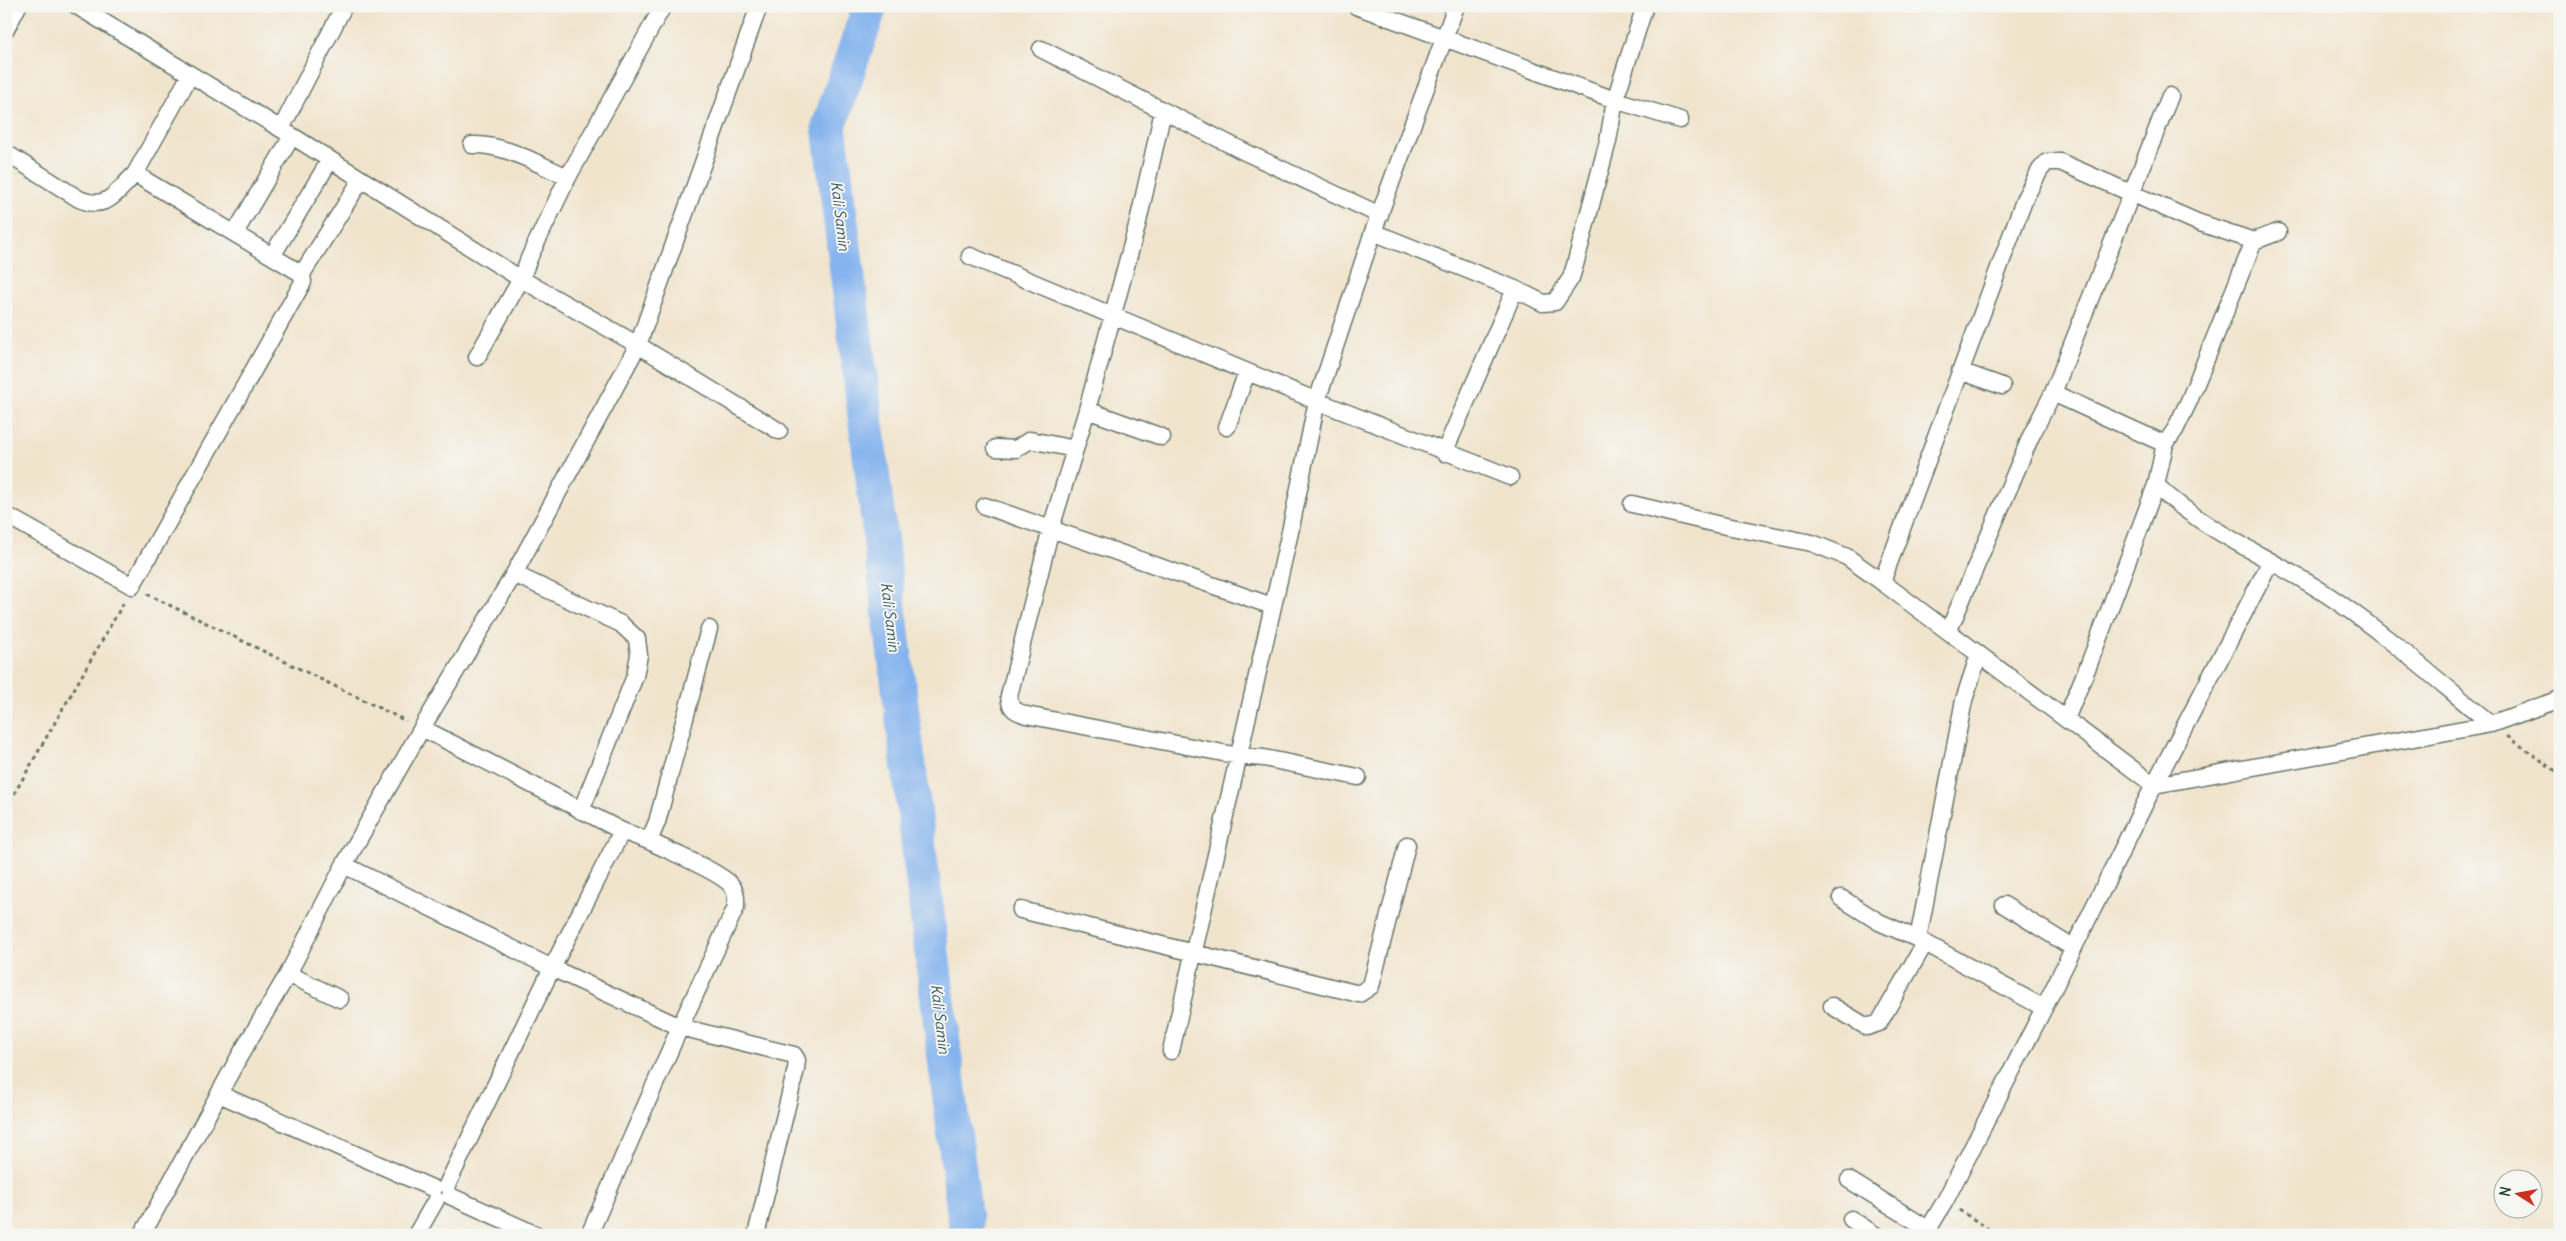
<svg xmlns="http://www.w3.org/2000/svg" width="2566" height="1241" font-family="Delius,sans-serif">
  <style>
    .lines { fill: none; stroke-linecap: round; stroke-linejoin: round }
    .river { stroke: #84b3ee; stroke-width: 35 }
    .street-casing { stroke: #68776a; stroke-width: 19 }
    .path { stroke: #68776a; stroke-width: 3; stroke-dasharray: 4 4; stroke-linecap: butt }
    .street { stroke: #fff; stroke-width: 16 }
    .labels { text-anchor: middle; stroke-width: 4; stroke-linejoin: round; paint-order: stroke }
    .water-label { font-size: 15px; font-style: italic; fill: #385a62; stroke: #f6f6f2 }
  </style>
  <rect width="100%" height="100%" fill="#f6f6f2"/>
  <filter id="ink" filterUnits="userSpaceOnUse"><feTurbulence type="fractalNoise" baseFrequency=".02" numOctaves="2"/><feDisplacementMap in="SourceGraphic" scale="10" xChannelSelector="R" yChannelSelector="G"/><feConvolveMatrix kernelMatrix="1 2 1 2 8 2 1 2 1" color-interpolation-filters="sRGB"/></filter>
  <filter id="wash" filterUnits="userSpaceOnUse"><feTurbulence type="fractalNoise" baseFrequency=".0096" numOctaves="4" result="noise"/><feDisplacementMap in="SourceGraphic" scale="20" xChannelSelector="R" yChannelSelector="G"/><feGaussianBlur stdDeviation="1.12" result="paint"/><feColorMatrix in="noise" values="0 0 0 0 0 0 0 0 0 0 0 0 0 0 0 0 0 1.4 0 .05"/><feComposite in="paint" operator="in"/></filter>
  <g filter="url(#wash)">
    <rect width="100%" height="100%" fill="#f1e4cd"/>
    <g class="lines">
      <path class="river" d="M870,6L829,126L967,1235"/>
    </g>
  </g>
  <g filter="url(#ink)">
    <g class="lines">
      <defs>
        <path id="street" d="M77,6L281,129L521,279L638,345L779,431
          M1356,6L1615,100L1680,120
          M6,29L18,6
          M1041,49L1247,153L1380,215
          M1163,111L1138,222L1087,410L1051,528L1009,696C1010,709 1015,711 1026,715L1239,756L1264,758L1358,777
          M281,129L344,6
          M472,145C503,143 539,165 568,177
          M6,153L79,199C108,211 115,193 135,174
          M1373,232L1515,289L1543,303L1555,302L1571,278L1575,265L1608,141L1615,100L1645,6
          M235,233L292,136
          M2254,241L2197,222L2060,162H2047L2040,170L2025,198L1882,582L2154,785L2491,724L2560,699
          M272,256L330,160
          M970,256L1317,401L1510,477
          M302,274L361,180
          M477,357L521,279L530,256L568,177L663,6
          M1960,371L2002,386
          M2053,393L2170,96
          M1087,410L1162,437
          M1227,427L1247,372
          M996,448L1016,449L1030,440L1075,449
          M1444,453L1515,289
          M2156,485C2204,531 2267,556 2323,592C2380,629 2437,680 2491,724
          M1632,504L1716,524L1812,543L1847,557L1882,582
          M985,506L1272,606
          M6,515L132,586L303,282L302,274L135,174L190,75
          M514,574L621,624L637,639L639,655L635,676L581,811
          M1949,630L2031,436L2053,393L2165,444
          M2066,719L2089,664L2156,485L2165,444L2175,430L2189,401L2254,241L2278,232
          M422,728L622,831
          M344,865L552,968L680,1027L794,1055L797,1060L796,1069L756,1235
          M1841,898L1879,922L1918,939L2044,1008
          M2004,905L2073,948
          M1021,910L1359,994L1371,986L1407,845
          M1918,939L1964,700L1979,654
          M288,974L340,999
          M1832,1006L1867,1027L1879,1023L1925,943
          M1171,1051L1290,532L1317,401L1373,232L1456,6
          M219,1094L434,1189
          M1849,1180L1928,1229
          M447,1185L552,968L622,831L649,841L657,822L709,629
          M450,1196L537,1235
          M1851,1219L1875,1235
          M142,1235L239,1057L288,974L344,865L422,728L514,574L638,345L759,6
          M416,1235L436,1200
          M589,1235L680,1027L736,907C736,899 737,892 731,885C719,871 668,851 649,841
          M1925,1235L1945,1201L2044,1008L2154,785L2270,563"/>
      </defs>
      <use href="#street" class="street-casing"/>
      <path class="path" d="M147,594L406,721
        M2507,736L2560,774
        M6,808L124,602
        M1959,1210L1998,1235"/>
      <use href="#street" class="street"/>
    </g>
  </g>
  <g class="labels">
    <g class="water-label">
      <text transform="translate(840 216) rotate(83)" y="5">Kali Samin</text>
      <text transform="translate(890 617) rotate(83)" y="5">Kali Samin</text>
      <text transform="translate(940 1019) rotate(83)" y="5">Kali Samin</text>
    </g>
  </g>
  <rect width="2566" height="1241" fill="none" stroke="#f6f6f2" stroke-width="25"/>
  <g transform="translate(2518 1194) rotate(281)"><circle r="24" fill="#f6f6f2" stroke="#a0aca6"/>
  <path d="M0-4L9 19L0 12L-9 19Z" fill="#c8321e"/>
  <text y="-8" font-size="14" font-weight="bold" text-anchor="middle" fill="#1f3d34">N</text>
  </g>
</svg>
